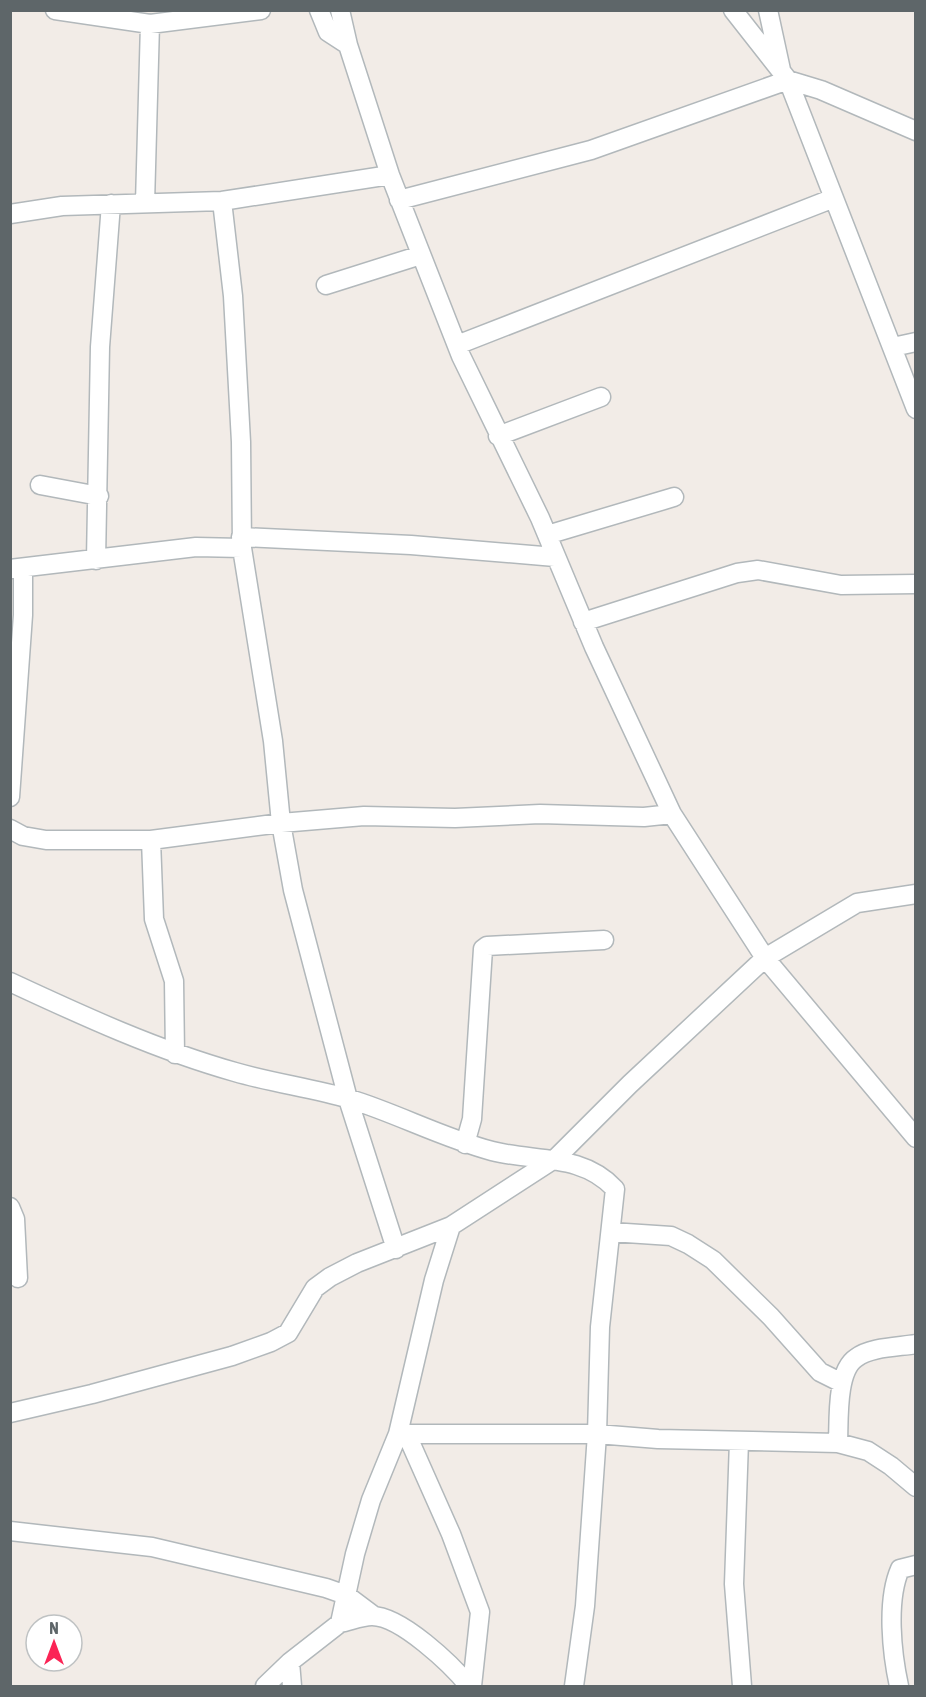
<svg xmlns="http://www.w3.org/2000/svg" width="926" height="1697" font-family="'Asap Condensed',sans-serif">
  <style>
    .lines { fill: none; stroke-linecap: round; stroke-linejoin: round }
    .minor-casing { stroke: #b2b8bb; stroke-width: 21 }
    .minor { stroke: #fff; stroke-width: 18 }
  </style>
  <rect width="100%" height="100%" fill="#f2ece7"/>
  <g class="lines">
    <defs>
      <path id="minor" d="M55,10L150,24L261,10
        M319,10L328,32L348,45
        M340,10L348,45L390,175L461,356L540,518L594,647L672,814L765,958L916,1138
        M733,10L788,80L916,409
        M768,10L781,70
        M399,200L591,150L788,80L821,90L916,131
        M222,201L233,296L241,442L242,548L273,741L281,823L293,890L348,1099L396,1249
        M145,203L150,24
        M10,214L62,206L222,201L390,175
        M326,285L421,255
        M457,345L834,198
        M893,347L916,342
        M498,436L601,397
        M40,485L99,496
        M547,535L674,497
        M241,537L411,545L555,557
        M96,560L100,347L111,204
        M10,569L196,547L242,548
        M583,622L737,573L758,570L841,585L916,584
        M10,797L23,615V568
        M10,829L23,836L46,840H151L281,823L364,816L455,818L540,814L644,817L672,814
        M151,840L154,919L174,981L175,1054
        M10,982C83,1016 157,1050 235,1072C273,1083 312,1088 350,1099C398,1114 443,1138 492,1151C534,1162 582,1153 615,1189L600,1327L597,1434L585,1606L574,1686
        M465,1144L472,1119L483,949L487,946L604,940
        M10,1207L15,1219L18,1278
        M611,1232L671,1236L688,1244L713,1260L771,1317L820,1372L842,1383
        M10,1413L92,1394L232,1356L271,1342L288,1333L315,1288L330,1277L357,1263L451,1226L556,1158L630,1084L765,958L857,903L916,894
        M398,1434H597L658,1439L838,1443L868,1451L891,1466L916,1487
        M407,1435L451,1534L480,1612L472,1686
        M739,1441L734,1584L742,1686
        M838,1443C839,1421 836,1371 856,1358C870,1347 898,1347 916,1344
        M10,1531L152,1547L326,1588L346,1595L374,1616
        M340,1623C350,1621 362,1616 372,1616C401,1616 452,1665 469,1686
        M290,1662L292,1686
        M265,1686L290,1662L340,1623L355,1554L371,1500L398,1434L434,1280L451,1226
        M899,1686C892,1654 886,1601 900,1569L916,1565"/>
    </defs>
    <use href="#minor" class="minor-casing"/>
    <use href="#minor" class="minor"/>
  </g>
  <rect width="926" height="1697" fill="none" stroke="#5e6669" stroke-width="24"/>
  <g transform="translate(54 1643)"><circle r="28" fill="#ffffff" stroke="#bfc2c3" stroke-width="1.5"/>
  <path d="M0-4.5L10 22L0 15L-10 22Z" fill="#fb2455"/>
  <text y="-9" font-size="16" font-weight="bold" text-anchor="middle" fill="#5e6669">N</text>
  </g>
</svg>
